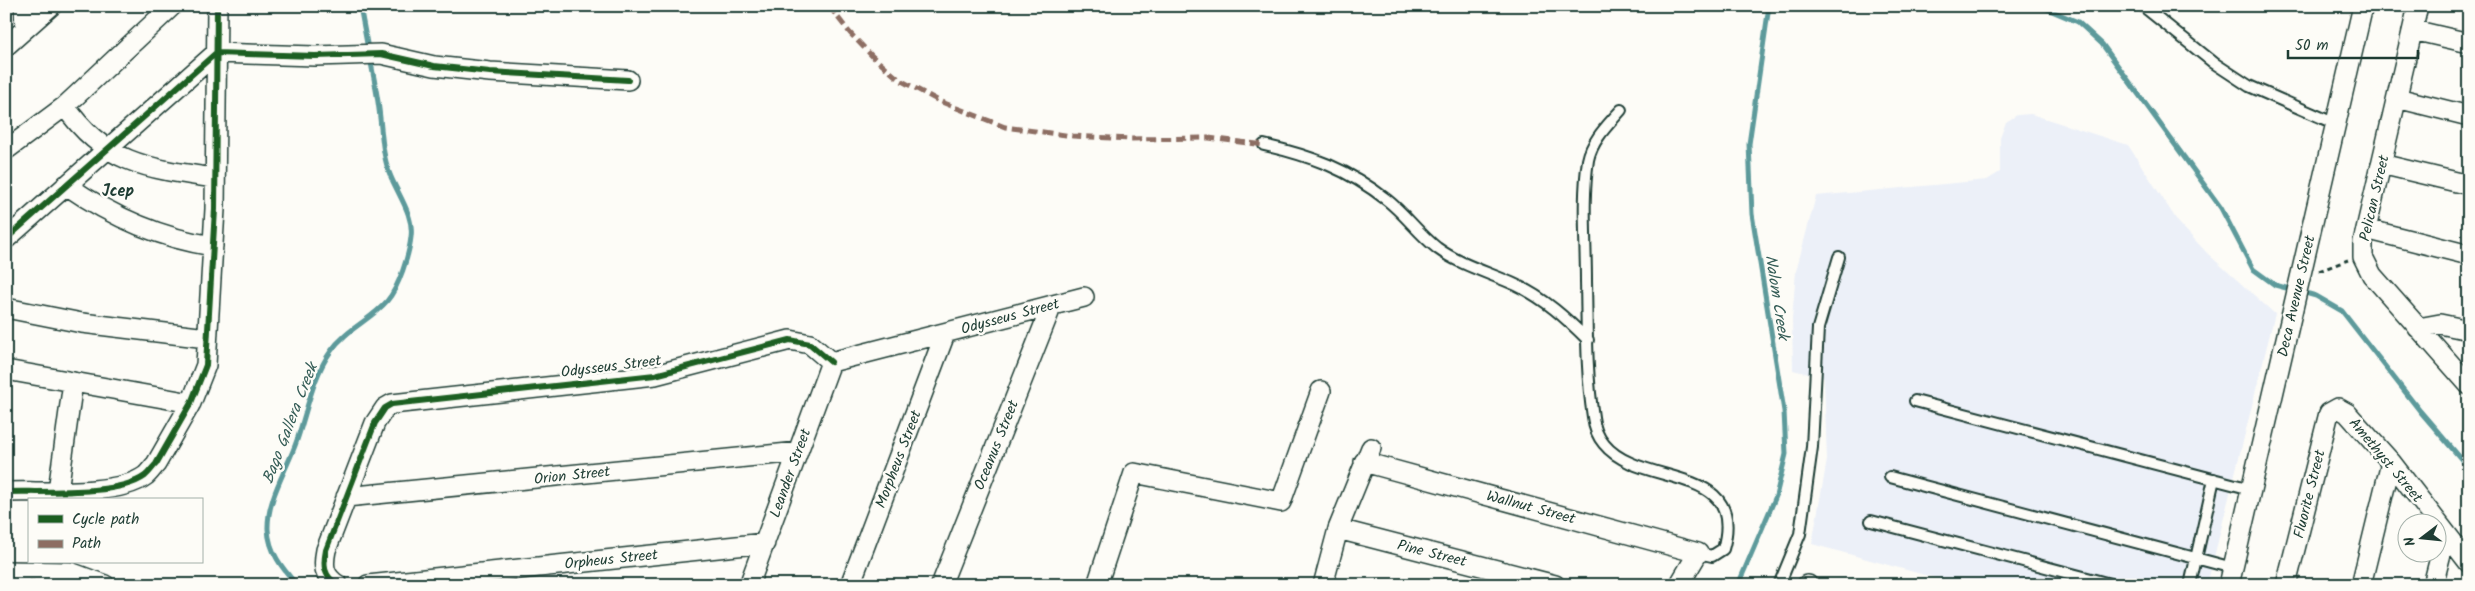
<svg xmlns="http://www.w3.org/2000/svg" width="2475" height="591" font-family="Kalam,sans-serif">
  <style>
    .built { fill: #ecf0f8 }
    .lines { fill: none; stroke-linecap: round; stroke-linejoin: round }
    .stream { stroke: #5d9a9b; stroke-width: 5 }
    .lane-casing { stroke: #1f3d34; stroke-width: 14 }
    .street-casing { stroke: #1f3d34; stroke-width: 22 }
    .path { stroke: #1f3d34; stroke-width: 3; stroke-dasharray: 5 4; stroke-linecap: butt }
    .lane { stroke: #fdfcf7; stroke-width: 10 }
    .street { stroke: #fdfcf7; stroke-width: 19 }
    .quiet { stroke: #8d6e63; stroke-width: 5; stroke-dasharray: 10 5; stroke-linecap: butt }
    .cycleway-casing { stroke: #fdfcf7; stroke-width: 9 }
    .cycleway { stroke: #1b5e20; stroke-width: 6 }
    .labels { text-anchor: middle; stroke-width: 5; stroke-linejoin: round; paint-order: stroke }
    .street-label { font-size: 15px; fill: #1f3d34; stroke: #fdfcf7 }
    .neighbourhood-label { font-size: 16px; font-weight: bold; fill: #1f3d34; stroke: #fdfcf7 }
    .water-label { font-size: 16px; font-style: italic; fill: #345c56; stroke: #fdfcf7 }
  </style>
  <rect width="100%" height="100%" fill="#fdfcf7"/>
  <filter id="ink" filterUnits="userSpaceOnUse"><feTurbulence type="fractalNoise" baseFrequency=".02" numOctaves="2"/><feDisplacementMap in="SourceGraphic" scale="10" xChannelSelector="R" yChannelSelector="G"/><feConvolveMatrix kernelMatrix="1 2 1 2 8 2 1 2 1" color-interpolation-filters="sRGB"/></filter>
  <g filter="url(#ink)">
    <path class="built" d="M2031,114L2128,145L2178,222L2208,254L2275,314L2207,585H1961L1812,544L1827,460L1824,378L1793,370L1792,319L1796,271L1816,196L1987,180L2000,172V138L2006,122L2017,115Z"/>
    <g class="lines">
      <path class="stream" d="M360,6L368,49
        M2040,6L2078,22L2102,44L2221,208L2253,269L2275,285L2294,290
        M2302,292L2316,296L2342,311L2420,411L2469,468
        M297,585C282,568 269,552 268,529C267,498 288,468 297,440C307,411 313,376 331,351C345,330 371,320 387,301C399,287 409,255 411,237C414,216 399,196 391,177C383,159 382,137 380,118C378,97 374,78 370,58
        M1738,585L1776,496L1786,454L1784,411L1752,214L1749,144L1769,6"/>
      <defs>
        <path id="lane" d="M2143,6L2214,63L2249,86L2336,124
          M1621,110C1608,125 1592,140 1588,160C1582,199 1586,242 1586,281C1587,326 1586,372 1593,417C1594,426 1598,437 1604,444C1640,489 1748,462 1723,549L1712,556L1698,553
          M1264,145C1312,156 1348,169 1387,200C1405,214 1419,234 1437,248C1460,265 1490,273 1516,285C1544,298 1566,318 1588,340
          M1915,401L2251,489
          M1890,477L2233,568
          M1871,521L2114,585
          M1779,585L1800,534L1812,447L1818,328L1839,257
          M2190,585L2214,479"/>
        <path id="street" d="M24,6L25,29
          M2418,6L2363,242V257L2372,275L2469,385
          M2413,30L2469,43
          M6,46L51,6
          M2397,98L2469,116
          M65,106C104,164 150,169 215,178
          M6,150L65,106L172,6
          M2381,164L2469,185
          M66,185C111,216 158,238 213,246
          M2366,229L2469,255
          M6,239L216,53L315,56L381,54L434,66L490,72L628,80
          M6,308L82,323L207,338
          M2418,328L2440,324L2469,330
          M831,362L1084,297
          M6,370L191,403
          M1364,462L1698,553L1679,585
          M58,491L73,382
          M6,492C41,491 118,496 145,476C149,473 152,468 156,464L191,403L206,365L215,209L217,6
          M346,497L798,452
          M1338,529L1555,585
          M6,571L70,572L105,585
          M338,585C323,576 323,565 326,550L375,423L385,408L392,404L655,375L790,340L810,344L831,362
          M368,585L765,543
          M749,585L831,362
          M850,585L945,334
          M941,585L1052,305
          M1097,585L1134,473L1281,502L1321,391
          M1323,585L1338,529L1371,448
          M1807,585H1808
          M2229,585L2363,6
          M2286,585L2329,413L2338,408L2347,413L2391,462L2469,563
          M2361,585L2391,462
          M2433,585L2446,534"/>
      </defs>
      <use href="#lane" class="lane-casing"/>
      <use href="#street" class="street-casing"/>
      <path class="path" d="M2319,271L2348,260"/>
      <use href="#lane" class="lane"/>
      <use href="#street" class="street"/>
      <path class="quiet" d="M829,6L850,33L873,57L900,80L939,101L1005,127L1073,136L1130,139L1209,138L1264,145"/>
      <defs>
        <path id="cycleway" d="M6,239L216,53L315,56L381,54L434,66L490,72L628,80
          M6,492C41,491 118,496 145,476C149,473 152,468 156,464L191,403L206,365L215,209L217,6
          M338,585C323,576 323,565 326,550L375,423L385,408L392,404L655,375L790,340L810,344L831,362"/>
      </defs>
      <use href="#cycleway" class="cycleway-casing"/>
      <use href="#cycleway" class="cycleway"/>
    </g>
  </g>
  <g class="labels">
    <g class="street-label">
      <text transform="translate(2374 198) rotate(-77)" y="5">Pelican Street</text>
      <text transform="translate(2296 296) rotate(-77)" y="5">Deca Avenue Street</text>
      <text transform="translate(1010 316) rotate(-15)" y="5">Odysseus Street</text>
      <text transform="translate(611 366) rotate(-7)" y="5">Odysseus Street</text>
      <text transform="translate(996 445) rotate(-68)" y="5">Oceanus Street</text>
      <text transform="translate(898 459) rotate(-69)" y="5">Morpheus Street</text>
      <text transform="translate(2386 460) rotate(50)" y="5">Amethyst Street</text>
      <text transform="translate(790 473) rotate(-70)" y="5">Leander Street</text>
      <text transform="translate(572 475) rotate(-6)" y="5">Orion Street</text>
      <text transform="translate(2309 494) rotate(-76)" y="5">Fluorite Street</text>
      <text transform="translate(1531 507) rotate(15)" y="5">Wallnut Street</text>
      <text transform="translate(1432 553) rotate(14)" y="5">Pine Street</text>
      <text transform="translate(611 559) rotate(-6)" y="5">Orpheus Street</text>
    </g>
    <g class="neighbourhood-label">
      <text x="118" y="196">Jcep</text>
    </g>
    <g class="water-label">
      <text transform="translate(1778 297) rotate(81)" y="6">Nalom Creek</text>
      <text transform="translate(289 423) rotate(-69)" y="6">Bago Gallera Creek</text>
    </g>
  </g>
  <rect width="2475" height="591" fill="none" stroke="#fdfcf7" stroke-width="25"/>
  <rect x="12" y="12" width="2450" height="566" fill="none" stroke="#1f3d34" stroke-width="2" filter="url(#ink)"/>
  <rect x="28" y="498" width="175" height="65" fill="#fdfcf7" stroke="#a4b0a9"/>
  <rect x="38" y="515" width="25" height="8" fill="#1b5e20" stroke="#a4b0a9"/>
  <text x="72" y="524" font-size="15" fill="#1f3d34">Cycle path</text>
  <rect x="38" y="540" width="25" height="8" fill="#8d6e63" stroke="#a4b0a9"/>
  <text x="72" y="548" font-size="15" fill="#1f3d34">Path</text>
  <g transform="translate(2422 538) rotate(254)"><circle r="24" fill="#fdfcf7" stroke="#a4b0a9"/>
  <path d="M0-4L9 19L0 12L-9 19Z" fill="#1f3d34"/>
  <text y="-8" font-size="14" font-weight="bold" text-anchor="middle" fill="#1f3d34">N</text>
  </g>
  <path d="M2288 50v8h130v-8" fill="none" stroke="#1f3d34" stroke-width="2.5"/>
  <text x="2295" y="50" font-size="15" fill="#1f3d34" stroke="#fdfcf7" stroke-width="4" paint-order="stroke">50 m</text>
</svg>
